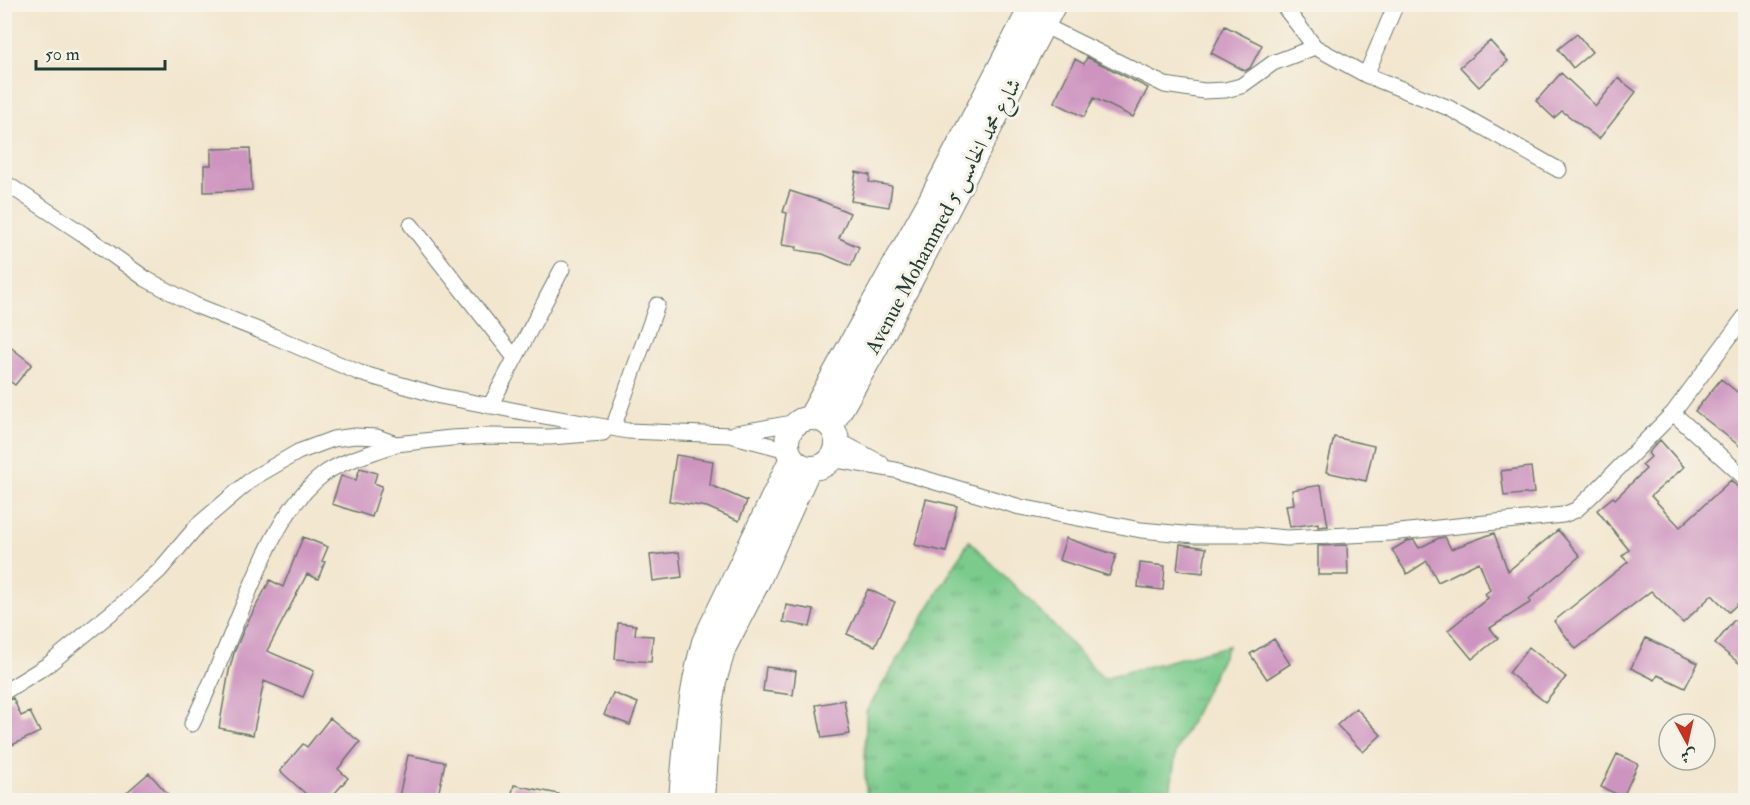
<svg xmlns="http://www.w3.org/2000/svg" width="1750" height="805" font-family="'IM FELL Double Pica',Amiri,serif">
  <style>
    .grass { fill: url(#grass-tufts); stroke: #4c8460; stroke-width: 1.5 }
    .building { fill: #ce94c0 }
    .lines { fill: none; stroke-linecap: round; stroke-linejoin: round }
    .street-casing { stroke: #69786a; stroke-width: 17 }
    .primary-casing { stroke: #69786a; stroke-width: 26 }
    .street { stroke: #fff; stroke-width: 15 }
    .primary { stroke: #fff; stroke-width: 24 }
    .labels { text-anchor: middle; stroke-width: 6; stroke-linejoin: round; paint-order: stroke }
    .street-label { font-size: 21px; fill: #1f3d34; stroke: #f7f3e8 }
  </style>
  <defs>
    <pattern id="grass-tufts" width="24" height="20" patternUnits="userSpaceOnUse" patternTransform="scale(1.5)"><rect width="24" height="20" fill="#7acb8c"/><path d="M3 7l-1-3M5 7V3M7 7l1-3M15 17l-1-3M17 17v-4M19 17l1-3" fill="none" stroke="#63a673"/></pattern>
  </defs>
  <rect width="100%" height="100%" fill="#f7f3e8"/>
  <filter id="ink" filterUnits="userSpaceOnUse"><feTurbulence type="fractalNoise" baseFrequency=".0167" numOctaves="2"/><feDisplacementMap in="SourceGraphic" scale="12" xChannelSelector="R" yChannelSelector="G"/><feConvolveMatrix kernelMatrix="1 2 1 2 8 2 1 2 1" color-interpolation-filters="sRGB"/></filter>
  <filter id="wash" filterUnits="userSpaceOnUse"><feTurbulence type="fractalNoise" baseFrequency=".008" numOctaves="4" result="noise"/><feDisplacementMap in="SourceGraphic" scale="24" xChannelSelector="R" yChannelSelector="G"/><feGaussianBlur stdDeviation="1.35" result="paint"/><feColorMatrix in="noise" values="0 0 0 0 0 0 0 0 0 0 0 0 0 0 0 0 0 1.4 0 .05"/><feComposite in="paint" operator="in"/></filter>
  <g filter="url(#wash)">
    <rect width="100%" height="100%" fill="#f2e6ce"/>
    <path class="grass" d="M969,541L1034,605L1103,678L1228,646L1176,752L1169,800H867L865,773L866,712Z"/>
    <g id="blocks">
      <path class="building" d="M1225,26L1262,45L1250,68L1245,71L1211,53Z
        M1577,34L1592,52L1573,68L1558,49Z
        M1490,41L1508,61L1479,87L1460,67Z
        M1087,57L1148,88L1133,117L1094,98L1084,117L1054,102L1075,59L1084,64Z
        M1561,73L1596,106L1618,78L1636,92L1599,139L1562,111L1554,118L1536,101Z
        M250,148L252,190L204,192V165H211V149Z
        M856,172L870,175L869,182L892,186L889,207L851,201Z
        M790,191L824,202L850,213L839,238L859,247L851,266L823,254L796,250L797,247L782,245L787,213L783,212Z
        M4,342L32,364L15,385L4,377Z
        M1721,379L1746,399V451L1695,411Z
        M1334,437L1374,446L1366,481L1326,472Z
        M1660,440L1684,467L1651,496L1680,527L1731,480L1746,496V596L1729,612L1712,595L1683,623L1651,591L1576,649L1554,621L1628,562L1622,556L1629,550L1597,510L1613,497L1615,499L1646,469L1642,465L1651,457L1648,453Z
        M676,455L713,461L710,485L747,501L739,521L707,507L669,501Z
        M1531,467L1534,493L1504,496L1501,471Z
        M360,468L377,473L374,483L382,486L372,517L332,504L341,476L356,480Z
        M1321,485L1328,526L1318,527V523L1290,527L1286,505L1294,504L1292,490Z
        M926,499L957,506L946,552L915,545Z
        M1558,530L1580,556L1529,599L1531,602L1490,628L1498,638L1472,659L1448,630L1488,598L1485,594L1490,590L1479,562L1438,582L1427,561L1407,574L1392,550L1407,541L1414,540L1419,548L1439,538L1445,537L1451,549L1494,533L1508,571Z
        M303,537L328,547L322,561L325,562L318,579L307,574L267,651L314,671L303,697L264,681L253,735L219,728L229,671L234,653L245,627L270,580L283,587Z
        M1066,538L1116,555L1109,576L1059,560Z
        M1180,544L1206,548L1203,573L1177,570Z
        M1347,545L1348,575H1318V546Z
        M679,552L682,577L653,581L650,555Z
        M1140,563L1165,566L1163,590L1138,587Z
        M868,589L895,602L875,646L847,634Z
        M786,605L814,610L810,627L783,622Z
        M1734,620L1746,629V655L1739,663L1715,644Z
        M618,623L636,625L635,635L653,636L651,662L615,659Z
        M1646,638L1698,663L1685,688L1658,675L1655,680L1631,668Z
        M1274,639L1290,664L1267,679L1250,654Z
        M1529,647L1566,677L1545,702L1509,673Z
        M766,667L796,671L793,695L763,691Z
        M613,693L638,703L630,725L604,715Z
        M13,698L21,716L30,712L40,732L10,746L4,735V702Z
        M844,700L850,734L822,738L816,705Z
        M1356,708L1381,735L1363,752L1337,725Z
        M330,718L360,742L338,769L348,778L328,801H314L280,771L303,744L307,747Z
        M1617,754L1638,764L1623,797L1601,787Z
        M408,755L445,762L437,801H398Z
        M149,773L174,801H134L127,792Z
        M514,785L559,794L558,801H510Z"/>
    </g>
  </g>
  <g filter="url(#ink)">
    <use href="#blocks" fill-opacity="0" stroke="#69786a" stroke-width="1.5"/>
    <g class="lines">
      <defs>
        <path id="street" d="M1282,4L1315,47L1366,75L1396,4
          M1043,25L1165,85L1204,91L1225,90L1241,86L1273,63L1315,47
          M1366,75L1449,108L1559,170
          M4,182L83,234L146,279L195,305L273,336L360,373L440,396L538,415L628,431L730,435L787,450
          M411,225L515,358
          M490,406L562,269
          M1673,413L1746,479
          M613,428L657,305
          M736,433L798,422
          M837,440L881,463
          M831,459L895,470L1020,507L1141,530L1195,535H1253L1287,538L1390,533L1563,515L1576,510L1594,493L1673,413L1746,315
          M4,692L49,664L122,604L159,571L198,525L253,478L298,452L333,439L355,436L377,437L396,444L451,438L492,436L550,437L603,433
          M192,724C208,691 222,657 236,623C257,573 279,508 324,474C343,460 374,453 396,444"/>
        <path id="primary" d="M810,418L929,203L1033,4
          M787 443a25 25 0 1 1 50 0a25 25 0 1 1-50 0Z
          M831,426L876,347L1054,4
          M681,800C685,747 690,693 704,642L792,458
          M703,800L708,720L714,681L724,647L758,581L809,468"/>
      </defs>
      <use href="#street" class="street-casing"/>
      <use href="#primary" class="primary-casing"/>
      <use href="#street" class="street"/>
      <use href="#primary" class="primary"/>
    </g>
  </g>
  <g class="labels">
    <g class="street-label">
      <text transform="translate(943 216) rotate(-62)" y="7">Avenue Mohammed 5 شارع محمد الخامس</text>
    </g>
  </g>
  <rect width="1750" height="805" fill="none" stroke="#f7f3e8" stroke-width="24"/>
  <g transform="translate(1687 742) rotate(172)"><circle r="28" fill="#f7f3e8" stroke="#a1aaa0" stroke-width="1.5"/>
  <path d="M0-4.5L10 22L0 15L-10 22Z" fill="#c8321e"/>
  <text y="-9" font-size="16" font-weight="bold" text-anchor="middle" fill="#1f3d34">ش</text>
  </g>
  <path d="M36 60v9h129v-9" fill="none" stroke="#1f3d34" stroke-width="3"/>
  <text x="45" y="60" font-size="18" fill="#1f3d34" stroke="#f7f3e8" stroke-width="4.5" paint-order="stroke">50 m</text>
</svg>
